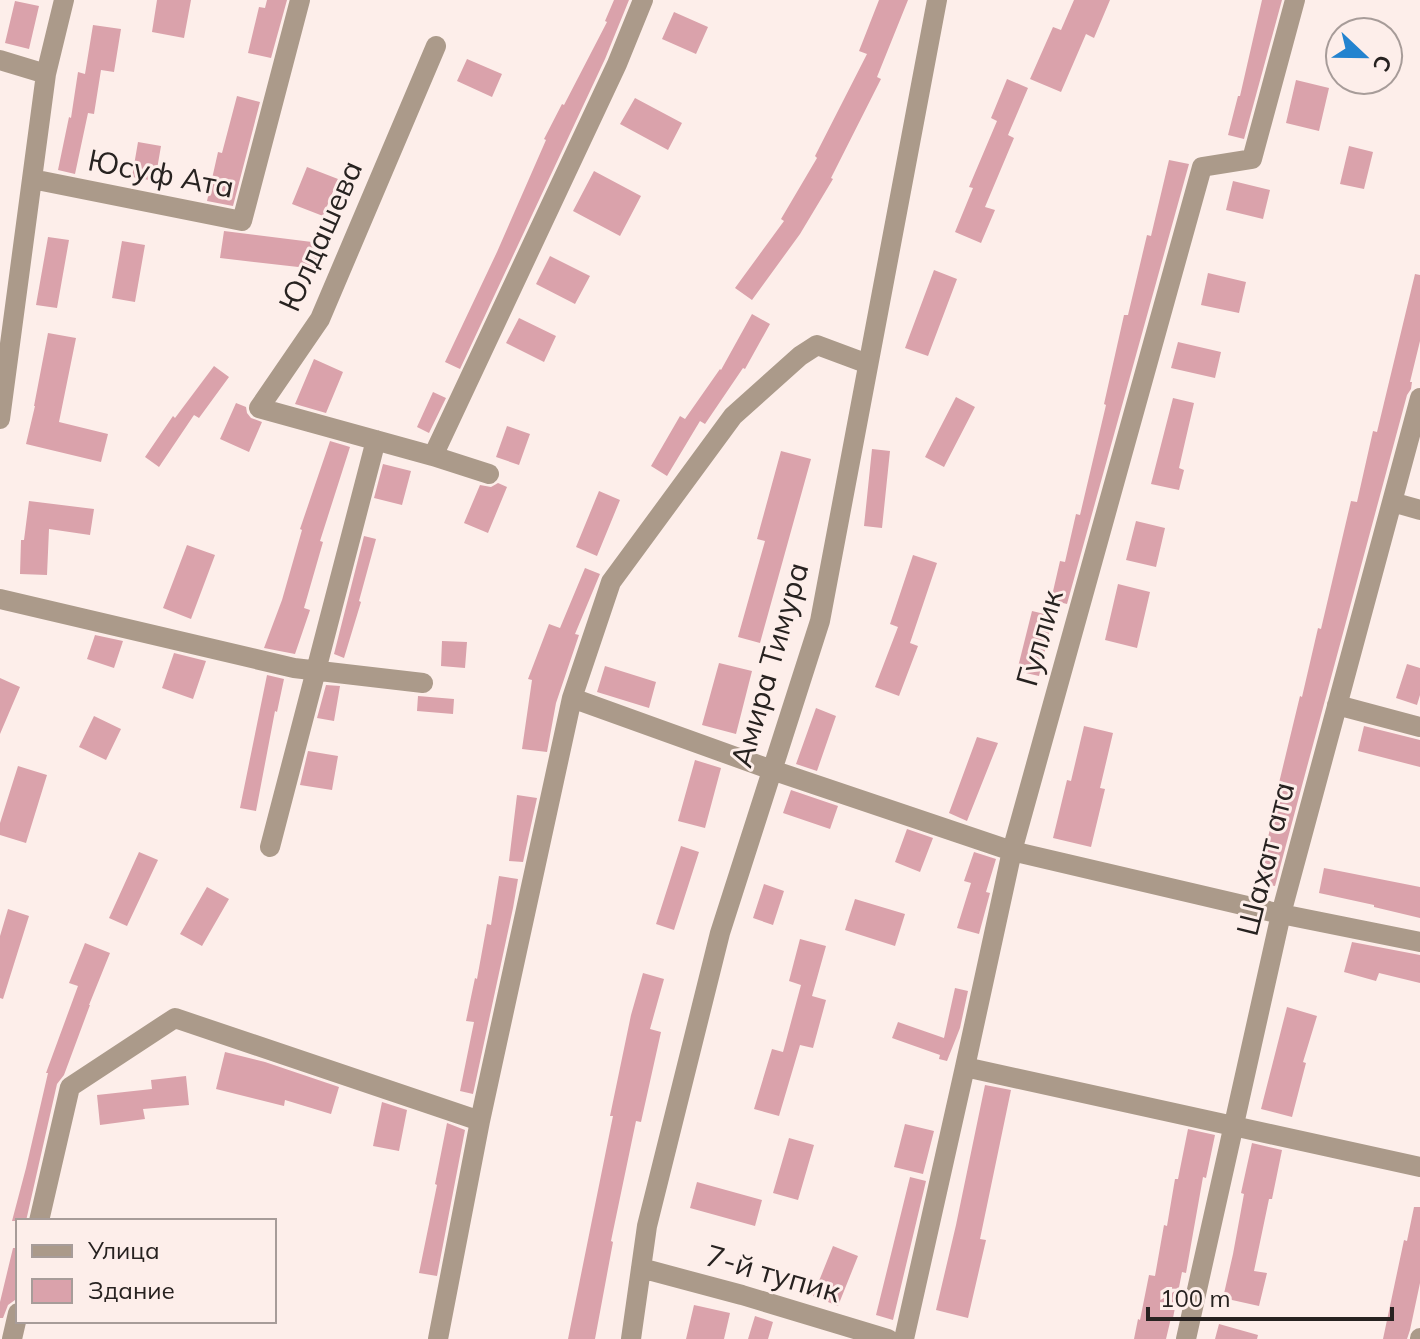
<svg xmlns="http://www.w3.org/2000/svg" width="1420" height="1339" font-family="Mulish,sans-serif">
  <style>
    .building { fill: #daa2ab }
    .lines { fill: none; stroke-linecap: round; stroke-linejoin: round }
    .minor { stroke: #ab9a8a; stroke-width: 20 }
    .labels { text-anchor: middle; stroke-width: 6; stroke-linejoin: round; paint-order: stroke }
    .street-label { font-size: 30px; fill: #272220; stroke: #fdeeea }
  </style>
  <rect width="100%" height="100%" fill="#fdeeea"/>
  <path class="building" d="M157,0H191L184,38L152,32Z
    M267,0H287L271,58L248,53L259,7L265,8Z
    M614,0H629L605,59L460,369L445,362L497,252L546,140L544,139L562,104L564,105L607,22L605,21Z
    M879,0H908L877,77L881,79L831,178L833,179L800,234L752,300L735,288L784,221L781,219L817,158L815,156L867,54L859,51Z
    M1074,0H1110L1094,38L1086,34L1061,92L1030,79L1053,27L1061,30Z
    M1262,0H1282L1244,139L1228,135L1238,96H1240Z
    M15,1L39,6L29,49L5,43Z
    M674,12L708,27L696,54L662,39Z
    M93,25L121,29L114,72L101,70L94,114L88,113L75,174L58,170L69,117L71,118L78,72L85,74Z
    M467,59L502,74L492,97L457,81Z
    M1007,79L1028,88L1008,135L1014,138L985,207L995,210L981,243L955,232L973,188L969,187L997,121L991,118Z
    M1296,80L1329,88L1319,131L1286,123Z
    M237,96L260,102L233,206L207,201L218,152L222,153Z
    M635,98L682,123L668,150L620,124Z
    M138,142L161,146L155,181L132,177Z
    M1349,146L1373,152L1364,189L1340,184Z
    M1169,160L1189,164L1067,604L1051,600L1060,561L1065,562L1076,514L1080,515L1106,405L1104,404L1124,315H1128L1147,235L1151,236Z
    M307,167L338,179L323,216L292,204Z
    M594,171L641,196L620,236L573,211Z
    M1233,181L1270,190L1263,219L1226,210Z
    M224,231L320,243L316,269L220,258Z
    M48,237L69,240L57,308L36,305Z
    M122,241L145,245L135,302L112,298Z
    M550,256L590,276L575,304L536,284Z
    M934,270L957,279L928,356L905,348Z
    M1208,273L1246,282L1239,313L1201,305Z
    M1415,274L1420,275V341L1410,382H1412L1411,389L1407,395L1275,886L1257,882L1273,817L1271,816L1300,696L1302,697L1318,628L1321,629L1351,501L1357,502L1373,431L1377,432Z
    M752,314L770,324L745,369L743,368L705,424L700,421L667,476L651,466L680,416L685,419L720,369L721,370Z
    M519,318L556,336L544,362L506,343Z
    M48,333L76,338L59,422L108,434L101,462L26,444L35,406H34Z
    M1178,342L1221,352L1215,378L1171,368Z
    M314,359L343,372L326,413L295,404Z
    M214,366L229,377L199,418L194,415L159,467L145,457L173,416L175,418Z
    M433,392L446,398L429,433L417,427Z
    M956,397L975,407L944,467L925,457Z
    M1173,398L1194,403L1179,468L1184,470L1179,490L1151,484Z
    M236,403L246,407L247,413L251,418L262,422L249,452L220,439Z
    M507,426L530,434L519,465L496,457Z
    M330,441L350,447L320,541L323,542L304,608L310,610L295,654L264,648L282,600L302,530L300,529Z
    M872,449L890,451L882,528L864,526Z
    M781,451L811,459L760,643L738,637L765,541L757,539Z
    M383,464L411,471L402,505L374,498Z
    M498,483L507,487L488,533L464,523L480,485L491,487Z
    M599,491L620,500L597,556L576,547Z
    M29,501L94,509L90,535L49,529L47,575L20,574L21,540H24Z
    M1136,521L1165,528L1156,567L1126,560Z
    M364,536L376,539L359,601L361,602L344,658L334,654Z
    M187,545L215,555L191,619L163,608Z
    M913,555L937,563L910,643L918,646L899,696L875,687L898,627L890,624Z
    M585,568L600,574L575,634L579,635L556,703L547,752L522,749L532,680L528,679L549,624L560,628Z
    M1118,584L1150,592L1137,648L1105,640Z
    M1032,611L1053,616L1039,676L1017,671Z
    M95,635L123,641L114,668L87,659Z
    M442,641L467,642L465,668L441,666Z
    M174,653L206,661L193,699L162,688Z
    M719,663L752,671L736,734L702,725Z
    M1407,664L1420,668V695L1417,705L1396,698Z
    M605,666L656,682L649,708L597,692Z
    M267,675L284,679L277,712L275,711L256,811L240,808Z
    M0,678L20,687L0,734Z
    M326,685L340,686L334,721L317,718Z
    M418,696L454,699L453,714L417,711Z
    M816,708L836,716L817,771L796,764Z
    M94,716L121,729L106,760L79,747Z
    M1084,726L1113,733L1100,788L1105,789L1091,847L1053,838L1067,780L1071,781Z
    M1364,726L1420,740V767L1358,751Z
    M977,737L998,743L967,821L949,813Z
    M308,751L338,756L332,790L300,785Z
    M695,760L721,768L705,828L678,821Z
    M18,766L47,775L26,843L0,835V823Z
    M791,790L838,806L830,829L783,813Z
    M517,795L537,798L523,862L509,861Z
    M907,829L933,838L920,872L895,862Z
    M681,846L699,852L674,930L656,924Z
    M139,852L158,860L127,926L109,918Z
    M974,852L996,859L986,892L990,893L979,934L957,928L971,883L964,881Z
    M1324,868L1420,887V918L1374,907V905L1319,893Z
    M499,876L518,879L513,908L473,1094L460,1091L474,1022L466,1021L475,978L477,979L487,924L491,925Z
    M764,884L784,891L773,925L753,918Z
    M207,887L229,899L202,946L180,934Z
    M855,899L905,914L895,946L845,930Z
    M8,909L29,916L3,999L0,998V936Z
    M800,939L826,946L812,996L826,1000L813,1048L800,1045L779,1116L754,1109L772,1049L783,1052L801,985L789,981Z
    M1352,942L1420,955V983L1379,973L1376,981L1344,972Z
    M85,943L110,953L89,1005H90L64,1075L57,1084L26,1221H12L26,1168L48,1073H46L78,986L69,983Z
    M643,973L664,979L650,1029L661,1032L641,1122L636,1121L611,1241L613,1242L595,1339H568L613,1116H610L631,1015Z
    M955,988L968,991L960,1028L947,1061L939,1059L940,1055L892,1038L898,1022L944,1038Z
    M1287,1007L1317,1016L1303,1062L1306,1063L1292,1117L1261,1109Z
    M225,1052L265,1062L339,1087L331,1114L285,1100L284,1106L216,1089Z
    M186,1076L189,1105L143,1109L145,1119L100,1125L97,1095L152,1089L151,1080Z
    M985,1085L1011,1090L980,1239L986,1240L968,1318L936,1310L956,1225Z
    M382,1102L407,1110L399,1151L373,1146Z
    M447,1123L465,1130L437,1276L419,1273L437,1185L435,1184Z
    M905,1124L934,1131L923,1174L894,1167Z
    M1188,1129L1215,1135L1206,1178L1203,1177L1186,1273L1182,1272L1173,1318H1171L1166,1339H1134L1138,1319L1140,1320L1149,1275L1155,1276L1164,1225L1167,1226L1175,1179H1178Z
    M789,1138L814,1145L798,1200L773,1193Z
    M1252,1143L1282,1150L1272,1199H1269L1254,1271L1267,1273L1259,1306L1223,1298L1233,1254L1244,1194L1241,1193Z
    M910,1177L926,1181L893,1320L876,1315Z
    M697,1182L762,1200L755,1226L690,1208Z
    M1414,1207H1420V1283L1410,1330L1407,1339H1383L1404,1240L1407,1241Z
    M833,1246L858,1256L838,1306L813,1296Z
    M13,1248H18V1289L15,1300L8,1305L3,1318H0V1302Z
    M694,1305L730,1313L724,1339H686Z
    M755,1316L773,1322L768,1339H748Z
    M1219,1324L1258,1335L1257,1339H1215Z"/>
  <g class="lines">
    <path class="minor" d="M436,46L320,319L259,408L433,456L489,474
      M0,60L46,74
      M32,179L242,221L300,0
      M0,419L46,74L64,0
      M433,456L617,64L643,0
      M1392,502L1420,510
      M0,599L294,668L423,683
      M572,698L772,770L1012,851L1281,914L1420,942
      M1337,705L1420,727
      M270,847L376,440
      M965,1067L1420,1167
      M39,1221L70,1087L175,1018L480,1121
      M641,1268L742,1295L888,1339
      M12,1339L18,1313
      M438,1339L480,1121L572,698L611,582L733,416L800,356L817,345L868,364
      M631,1339L647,1226L720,933L820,621L937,0
      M904,1339L965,1067L1012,851L1202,167L1252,159L1295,0
      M1186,1339L1281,914L1420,398
      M1420,1339V1338"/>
  </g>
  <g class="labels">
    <g class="street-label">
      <text transform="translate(161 174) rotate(11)" y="10">Юсуф Ата</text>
      <text transform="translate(321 236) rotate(-66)" y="10">Юлдашева</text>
      <text transform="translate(1040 638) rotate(-74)" y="10">Гуллик</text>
      <text transform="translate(770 665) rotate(-74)" y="10">Амира Тимура</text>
      <text transform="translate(1266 859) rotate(-76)" y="10">Шахат ата</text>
      <text transform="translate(773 1274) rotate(16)" y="10">7-й тупик</text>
    </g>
  </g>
  <rect x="16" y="1219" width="260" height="104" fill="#fdeeea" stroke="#a79c99" stroke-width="2"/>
  <rect x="32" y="1245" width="40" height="12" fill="#ab9a8a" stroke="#a79c99" stroke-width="2"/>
  <text x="88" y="1259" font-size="24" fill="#272220">Улица</text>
  <rect x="32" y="1279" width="40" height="24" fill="#daa2ab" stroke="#a79c99" stroke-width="2"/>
  <text x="88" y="1299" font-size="24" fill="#272220">Здание</text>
  <g transform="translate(1364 56) rotate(112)"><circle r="38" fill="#fdeeea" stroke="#a79c99" stroke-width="2"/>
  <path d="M0-6L14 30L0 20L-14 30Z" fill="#2383cf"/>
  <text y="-12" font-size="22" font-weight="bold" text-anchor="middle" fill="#272220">С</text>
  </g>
  <path d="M1148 1307v12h244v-12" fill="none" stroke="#272220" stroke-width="4"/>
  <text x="1160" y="1307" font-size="24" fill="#272220" stroke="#fdeeea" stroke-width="6" paint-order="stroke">100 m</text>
</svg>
